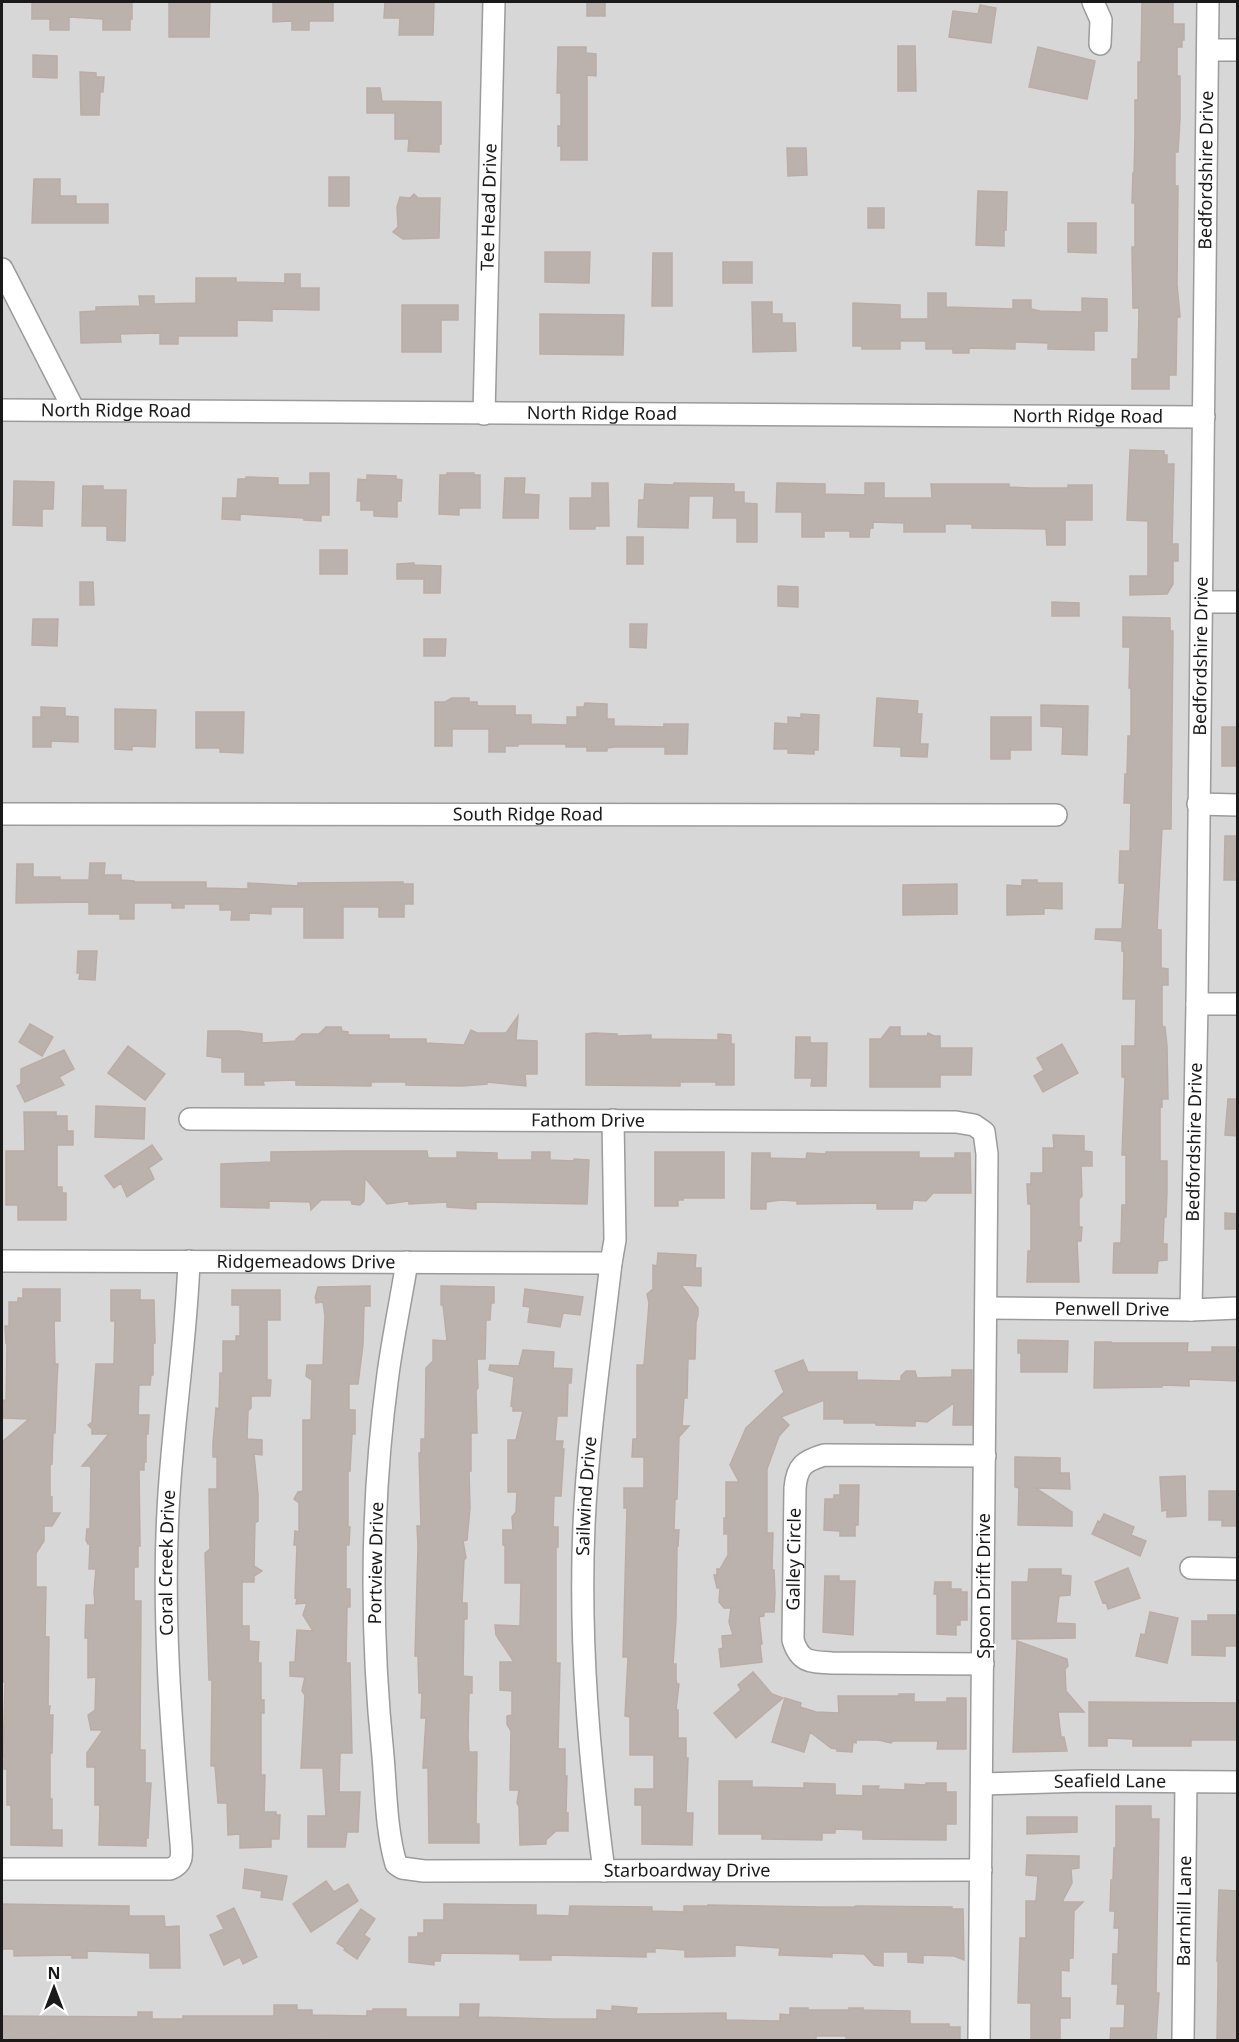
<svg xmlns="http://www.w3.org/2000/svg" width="1239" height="2042" font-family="'Noto Sans',sans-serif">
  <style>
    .residential { fill: #d8d7d8 }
    .building { fill: #bbb2ae; stroke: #bbada5; stroke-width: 1.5 }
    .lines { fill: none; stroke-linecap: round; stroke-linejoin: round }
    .minor-casing { stroke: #9b9b9b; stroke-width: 24 }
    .minor { stroke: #fff; stroke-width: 21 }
    .labels { text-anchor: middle; stroke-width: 4.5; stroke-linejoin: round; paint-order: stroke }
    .street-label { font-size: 18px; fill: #1a1a1a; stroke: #fff }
  </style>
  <rect width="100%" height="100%" fill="#ebe7e1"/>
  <path class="residential" d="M2,2H1237V2040H2Z"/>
  <path class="building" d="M32,2H132V19H130V30H103V19L69,17V30H50V19H32Z
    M169,2H210L209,37H169Z
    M273,2H333V21H309V30H292V21L273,22Z
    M385,2H434L433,35H399L400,18H384Z
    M587,2H605V16H587Z
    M1142,2H1173V24H1184V40H1182V47H1177V76H1180V118L1178,152H1175V186H1178L1177,284L1180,317H1177L1176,375H1169V389H1132V359H1138L1139,308H1133L1132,247H1135V203H1132L1133,173H1134L1135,135V100H1138V62H1141Z
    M980,5L996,8L991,43L949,37L953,11L978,14Z
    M898,46H915L916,91H898Z
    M558,47H586V53L596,54V76L587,75V160H561V146H558V126H561V93H557Z
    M1038,47L1095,61L1087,99L1029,87Z
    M33,55L57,56V78L33,77Z
    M80,72L96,73V77H104L103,92H100L99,115H81Z
    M367,88H380L382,101L441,102V144H439V152L408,151L409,139H395V113H367Z
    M787,148H806L807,175L788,176Z
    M329,177H349V206H329Z
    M34,179H60V196H76V204H108V223H32Z
    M978,191L1007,192L1006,230H1004V246L976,245Z
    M414,194L418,198H440L439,238L403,239L393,232L398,227L397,207L400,197L410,198Z
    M868,208H884V228H868Z
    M1068,223H1096V253L1068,252Z
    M545,252H590L589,283L545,282Z
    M653,253H672V306H652Z
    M723,262H752V283H723Z
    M285,274H300V288H319V310L272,309V321L237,320V336H178V344H160V333L120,334L121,342L81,343L80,312L96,311V307L140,306L139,296H154V304L196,303V278H236V282L285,283Z
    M928,293H946V307L1013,309V300H1031V309L1040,311L1082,312V298L1107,299V331H1094V350L1048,349V343L1015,342V349L969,348V353H953V349H926V341H900V349H862V346H853V303L900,305V319H928Z
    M752,302H772V314H782V323H795L796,351L753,352Z
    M402,305H458V320H441V352H402Z
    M540,314L624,315L623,355L540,354Z
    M1130,450L1164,451V455H1167V464H1174L1172,544H1178V561H1173V584L1167,594L1130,595V576H1148V521L1127,520Z
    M310,473H329V515H321V521L304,520V518L240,514V520L222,519L223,498H237L238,479H246V477L278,478V485H310Z
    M447,473H474V475H480V508H459V515L439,514L440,475H447Z
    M367,475L396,476V479L402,480L401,501H397V517L374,516V510H361V501H357L358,479L367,480Z
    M505,478H525L524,494L539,495L538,518H503Z
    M14,481L54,482L53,509H42V526L13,525Z
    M592,483H608L609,526H595V529H570V498H592Z
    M674,483L734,484V492H744V503L757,504V542H737V518H713L714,496H689L688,528L638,527L639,500H644L645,484L673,485Z
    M777,483L825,484V494L865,495V483H884V498H932L931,484H1009V487L1029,488H1068V485H1092V520H1065V545H1047L1046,529L972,528V524H945V532H904V523L873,522V528H870L869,537H850V531H824V537H802V512H776Z
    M83,486H103V490H126L125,541L107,540V526H82Z
    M627,537H643V564H627Z
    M320,550H347V574H320Z
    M414,563V565L441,566L440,593H424V579H397V564Z
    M80,582H93L94,605H80Z
    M778,586L798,587V607L778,606Z
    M1052,602L1079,603V616H1052Z
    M1123,617L1170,618V631H1173L1171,829H1162L1157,930H1161V968L1168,969V985H1162V1026L1165,1027L1167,1046L1168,1099H1162V1107H1160V1161H1167V1192L1166,1217H1164L1163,1244H1167V1260L1158,1261L1157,1273H1113L1114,1243H1121L1122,1205H1126V1155H1122L1125,1077H1122V1046H1135L1136,999H1123L1124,951H1122V941L1095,939L1096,929H1122L1125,883H1119L1120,851H1130L1131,803H1124L1125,774H1127L1128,736H1131V688H1129L1130,647H1123Z
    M33,619H58L57,646L32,645Z
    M630,624H647L646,648L630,647Z
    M424,639H446L445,656H424Z
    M452,698H469V702H477V706H515V715H531V724L567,725V717H577V707H584L585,703L607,704V719H614V726L664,727V724H688L687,754H665V747H614L607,748V751H587V747H566V744H518V746H505V752H489V729H452V746H435V702H445Z
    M877,698L918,701L917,714H922L920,744H928L927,757L901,756V747L874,746Z
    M1041,705L1088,706L1087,755L1062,754L1063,727L1041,726Z
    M41,707L65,708V716L78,717V742L51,741V747H33V717H41Z
    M115,709L156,710L155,747L132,746V750L115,749Z
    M196,712H244L243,753L220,752V748H196Z
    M801,714L819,715L818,750H814V754L788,753V749H774L775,723L788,724V717L801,718Z
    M991,717H1031V750H1010V759H991Z
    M1222,727H1238V766H1222Z
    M1225,836H1238V880H1224Z
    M90,863H105L104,875H121V880L134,881V882H206V888L248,889V883L298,886V883L403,882V884H413V904H404V917H379V907H343V938H304V907H271V914L249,913V920H231L232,910H220V904H184V908H172V903H134V919H120V914H89V902L16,903L17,864H33V877H60V880H89Z
    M1022,880H1037V883H1062V909L1044,908V914L1007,915V885L1022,886Z
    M957,884V914L903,915V885Z
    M78,951H97L95,980L79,979L80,973H77Z
    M518,1016L516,1040L537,1041V1074H525L526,1086L487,1082V1084L463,1086L406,1085V1082H371V1086L296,1085V1080L263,1081L264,1085H245V1072H222V1058L207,1056L208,1031H239L262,1034V1043L296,1041V1039L302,1034H319L326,1027H341L342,1031L348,1032V1035H389V1039H426V1043L464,1045L471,1030L477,1033H506Z
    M30,1024L53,1037L42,1056L19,1042Z
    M890,1027H900V1036H927L928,1033L934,1036H940V1048H972L971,1075H940V1087H870V1039H881Z
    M594,1033L617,1034V1036L651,1035V1039L718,1040V1034L731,1035V1044H734V1085H716V1082H680V1086L586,1085V1034Z
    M796,1037H810V1043H827L826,1086H811L812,1078H795Z
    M1062,1044L1078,1073L1043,1092L1034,1076L1044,1070L1037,1058Z
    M128,1046L165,1074L145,1100L108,1073Z
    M64,1050L74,1069L59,1077L64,1085L25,1102L17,1086L21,1084V1069Z
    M1228,1099H1238V1136L1225,1135Z
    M96,1106L145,1108L144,1139L95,1137Z
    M24,1112H56V1116H67V1131H73V1145H57V1187H62V1193H66V1220H18V1205H6V1151H25Z
    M1053,1135L1084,1136V1151L1092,1152V1166H1081L1082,1196L1079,1199V1227H1082L1081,1241H1077L1079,1282H1027L1028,1251H1031V1204H1028L1027,1184H1031V1173H1043V1148H1054Z
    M152,1145L162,1159L149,1168L154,1179L127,1197L121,1183L114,1188L105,1176Z
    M347,1151H427L428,1158H457V1152L497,1153V1160H532V1152H550V1160L574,1161V1159L589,1160L587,1204L476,1202V1209L447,1207V1202L409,1204V1201L387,1204L365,1178L364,1201L360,1205L352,1204L351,1200H321L311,1210L310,1202L269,1201V1208L221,1207V1164L271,1162V1152Z
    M655,1152H724V1198H683V1200H678V1206H655Z
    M826,1152H919V1158H955V1153H970L971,1193H933L926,1201L913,1200L912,1209H877V1203L797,1204V1201L781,1200L766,1202V1209H751L752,1153H770V1158L806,1159L807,1153L826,1154Z
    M1225,1213L1238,1214V1229H1225Z
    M658,1253L696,1255L695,1268H701V1286L681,1285L698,1308V1315L696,1322L695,1359H688L687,1398H684L682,1426H689L679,1437L677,1499H675L674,1530H679L678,1546H677L676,1619L673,1664H676V1680L677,1684H679L676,1710H678V1738H686V1758H688L686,1813H693L692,1845L642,1844V1805H635V1789H654V1755H630V1717L625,1716L628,1657H623L626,1544L627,1508H624V1488H644V1457H632L633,1439H637V1365H644L649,1303L647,1294L653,1289V1265L657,1266Z
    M370,1286V1306H364L363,1344L358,1384H349V1410H355V1434H352L350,1471H348V1527H350L349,1545H346V1589H350V1607H347L346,1663H350L352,1753H340L339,1792H360L358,1832H347L345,1847H308V1816H326L323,1768H301L305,1695L302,1691L305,1677L290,1676V1662H295L297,1630L313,1631L303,1615L307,1603L296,1604L297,1599L295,1598L297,1545H294L295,1531L299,1532V1503L294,1499L298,1492L303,1491V1420H311L312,1380L306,1376L307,1365H323L325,1316L323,1302L316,1303V1299L315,1298L318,1287Z
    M441,1286L494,1287V1303H491L490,1320H486L485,1359H477L478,1388L476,1390L477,1433H471V1471H469L470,1508L467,1540L463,1541L466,1558L464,1560L462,1603H467V1619H464L463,1676L472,1677V1693H469L468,1737L469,1752H477L476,1824H479V1843H429L428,1768H423L426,1718H421L422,1693H419L418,1656H415L418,1546L417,1526H421L419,1453H421V1439H425L426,1368L433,1361V1340L447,1341L443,1305H441Z
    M23,1289H60V1321H54L55,1364H58L57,1379L55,1433H53L52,1464L50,1465V1496L52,1497V1513H60L52,1526H44V1541L36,1553V1587H46L45,1637H49L48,1706H50L49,1715H53L52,1753H50V1799H52V1830H62V1846L11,1845V1805H7V1769H4V1756H3L5,1682H2V1442L29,1419L3,1418V1400L6,1401L7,1343H6L5,1326H9V1302H18V1298H23Z
    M525,1289L583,1297L580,1315L563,1313L560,1327L528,1322L530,1307L523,1306Z
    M111,1290H140V1300H154L155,1343H153V1375H151L150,1385H139L138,1415H149L148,1434H146V1462H144V1470H139L140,1546H138V1567H134V1601H141L140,1750H145V1783H151L148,1838H146V1846L99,1845L100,1805H95V1767H87V1753L103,1730H91L88,1715L95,1710L96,1677L88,1678V1638H85L86,1605H95L94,1592L96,1569H89L90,1544H88L86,1540L87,1529H90L91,1469L90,1466H82L109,1434H92V1429L88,1425L92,1422L96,1364H114L115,1321H111Z
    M232,1290H280V1320H267V1380H271L270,1396H251V1408L248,1411L247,1439L262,1440V1455L254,1454L258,1494V1521L255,1523L254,1566L262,1571L254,1576V1582H242V1626H249V1641L259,1642L258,1663H261V1700H264V1713H261V1775H265L264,1812H276V1815H280L279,1839H271V1847L240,1848V1834L228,1835L227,1803H218L215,1766H211L212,1680H209L205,1553L210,1549L209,1489H217V1457H213V1443L216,1408L219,1409L220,1373H223V1341H236V1336H240V1305H232Z
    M1018,1340L1068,1341L1067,1372H1021V1353H1018Z
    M1095,1342H1111V1343H1188L1187,1352H1212V1347H1238V1381L1189,1379V1386L1162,1385V1387L1094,1388Z
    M523,1350L554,1352L553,1368L572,1369L571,1383H568L567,1416H557L555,1441H563L562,1449H564L561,1496H554L553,1527H558V1547H556V1663H560L558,1749H565V1776H567L566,1813H568V1831H556L546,1840V1844L520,1845L519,1806L517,1803L519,1790H510L511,1731L507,1724V1716L512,1715V1691L500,1690V1662H514L496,1635L495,1625L520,1626L521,1583H505V1545H503V1530H513L512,1517L516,1512L517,1492H508V1440H516L523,1411H513V1407L511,1406L514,1377L489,1370L490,1365L519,1366Z
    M803,1360L808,1372H857V1380L901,1381V1376L906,1371H915L917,1378L952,1377V1370H972V1425H953L954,1403L927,1422L915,1421V1426L876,1425V1423H844V1419H824V1400L781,1417L789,1425L779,1436L767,1469V1533H773L772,1570H774L775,1594L774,1612H764V1616L759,1617L762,1644H760L762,1662L721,1667L719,1649L723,1648L722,1636L733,1635L729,1622L731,1608H724L719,1602L720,1588H717L714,1575H717V1569H720L728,1555V1534H724V1518H726V1482H739L730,1465L746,1428L784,1392L775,1371Z
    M1015,1457L1060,1458V1473H1069L1070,1489L1036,1488L1072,1512V1526L1018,1525L1019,1488L1015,1487Z
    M1185,1476L1186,1516L1167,1517V1510L1162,1511L1160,1477Z
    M840,1485H859L858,1525H855V1536H840V1531L824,1530L825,1499H834V1495H840Z
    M1209,1491H1238V1526H1222V1520H1209Z
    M1104,1514L1134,1527L1131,1535L1146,1541L1140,1556L1092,1534L1098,1521L1100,1522Z
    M1128,1568L1140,1598L1108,1609L1106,1602L1103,1603L1095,1582Z
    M1029,1569H1061V1575L1071,1576L1070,1595L1059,1596L1056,1623L1075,1624V1638L1012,1639V1582H1028Z
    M825,1576H839V1581H855L853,1635L823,1632Z
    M935,1582H951V1589H961V1592H967V1620H960V1625H956V1635L937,1634V1594H934Z
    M1150,1612L1178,1618L1167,1663L1136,1656L1141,1634L1145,1635Z
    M1208,1615H1238V1646H1225V1656L1192,1655V1621H1208Z
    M1017,1641L1067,1659L1068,1666L1065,1669L1066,1691L1084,1712H1058L1061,1737H1064L1067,1751L1013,1752Z
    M753,1672L772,1694L783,1698L736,1738L714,1713L741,1690L738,1685Z
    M899,1694H914V1702H947V1698H966V1749H937L938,1741H893L891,1743L878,1740H856V1743L853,1742L852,1752L837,1751V1749L831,1748L810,1732L804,1752L772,1742L785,1698L801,1703L800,1707L816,1712L839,1713L838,1696H899Z
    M1089,1702L1238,1703V1740H1191V1746H1133V1739L1107,1738V1746H1089Z
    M719,1781H752V1787L804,1788V1783L835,1784V1795L863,1796V1786H879L878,1789L905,1790V1784L926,1785V1783H946V1792H956V1824H946V1840L863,1839V1830L835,1829V1833H822V1840L762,1839V1834H719Z
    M1116,1806H1151V1819H1159L1156,1993H1159L1156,2040H1110L1111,2028H1124L1125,2004H1117L1118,1984H1112L1113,1954H1118L1119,1928H1114L1115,1911H1110L1111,1880H1113L1114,1848H1116Z
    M1027,1817H1077V1832L1027,1834Z
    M1027,1855L1079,1856V1868L1071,1869L1072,1883L1062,1902H1083L1074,1911L1073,1958H1069V1971L1061,1970V1998H1070V2018H1060V2040H1031V2003H1018L1020,1938H1026V1901H1036L1038,1876L1026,1875Z
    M245,1869L287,1876L282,1900L261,1897L262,1891L243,1888Z
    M326,1881L334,1892L348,1884L358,1901L311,1932L293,1904Z
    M1219,1890L1238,1891V2040H1217L1218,1985V1961H1217Z
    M2,1904L129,1906V1916H164L165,1927L179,1926L180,1968H150V1953L87,1951V1958H72V1955L14,1956V1949H2Z
    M444,1904L536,1905V1915L569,1916L570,1906L652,1907V1911L684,1912V1906H708V1905L821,1907H854L856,1906L952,1907V1909H963L964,1960L954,1956L923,1955V1963L908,1962V1952H883V1966L874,1965L864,1954L832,1953V1957L779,1955L780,1948L735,1945V1956L685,1957V1950L655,1948V1952H646V1957L551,1955V1960H520V1954L441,1953L440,1961H434V1965L409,1962V1937H418V1933H424V1920H444Z
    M234,1908L257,1957L243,1964L240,1957L224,1965L210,1935L224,1929L217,1916Z
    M361,1909L375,1919L364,1935L370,1939L357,1959L344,1950L345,1948L337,1943Z
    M460,2004H479L478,2017L552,2019H597V2010L612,2011V2006L637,2008L636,2014L726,2013V2020L780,2021V2014L790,2015V2008H808V2010H849V2008H863V2010L910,2011V2024H949V2027H960V2040H846V2036H816V2040H322V2039H292V2040H48V2039H16V2040H2V2016L138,2017V2012H152V2019H183V2016H274V2005H297V2010H312V2015L367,2016V2011H373V2009H406V2017H460Z"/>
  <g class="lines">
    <defs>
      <g id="minor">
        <path d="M1093,2L1101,20L1100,44"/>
        <path d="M1208,50H1238"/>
        <path d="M2,269L74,410"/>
        <path id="s1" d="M2,410L1204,417"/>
        <path id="s2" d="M484,414L494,2"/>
        <path d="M1202,602H1238"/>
        <path d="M1198,804L1238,805"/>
        <path id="s3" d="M2,814L1056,815"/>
        <path d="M1197,1004H1238"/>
        <path id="s4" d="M190,1119L956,1122L974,1125L984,1132L987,1154L979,2040"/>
        <path id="s5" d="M2,1261L611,1263"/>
        <path id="s6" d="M407,1262C401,1299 393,1337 388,1374C371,1500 370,1630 383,1756C386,1791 386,1830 396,1864L402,1868L424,1871L981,1870"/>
        <path id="s7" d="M986,1308L1191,1310L1238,1308"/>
        <path id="s8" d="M1191,1310L1197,1004L1208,2"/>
        <path d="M1191,1568L1238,1569"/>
        <path id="s9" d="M983,1664L832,1663C811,1662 800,1663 793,1640L795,1488C797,1466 804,1461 824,1455L985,1456"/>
        <path id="s10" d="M982,1784L1084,1781L1238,1782"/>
        <path id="s11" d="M2,1869H170C183,1864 182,1856 181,1843C172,1733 162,1622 168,1511C172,1427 186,1345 189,1261"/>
        <path id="s12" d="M604,1871C589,1756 579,1641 584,1525C588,1437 601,1350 611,1263L615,1240L613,1120"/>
        <path id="s13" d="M1183,2040L1186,1782"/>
      </g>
    </defs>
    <use href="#minor" class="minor-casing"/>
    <use href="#minor" class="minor"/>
  </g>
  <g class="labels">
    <g class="street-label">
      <text dy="6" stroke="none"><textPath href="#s8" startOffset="1140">Bedfordshire Drive</textPath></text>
      <text dy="6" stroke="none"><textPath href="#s2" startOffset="207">Tee Head Drive</textPath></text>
      <text dy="6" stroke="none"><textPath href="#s1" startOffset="114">North Ridge Road</textPath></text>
      <text dy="6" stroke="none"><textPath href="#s1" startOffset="600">North Ridge Road</textPath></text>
      <text dy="6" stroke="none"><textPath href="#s1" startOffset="1086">North Ridge Road</textPath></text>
      <text dy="6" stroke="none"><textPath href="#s8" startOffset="654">Bedfordshire Drive</textPath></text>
      <text dy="6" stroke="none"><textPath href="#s3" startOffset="526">South Ridge Road</textPath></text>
      <text dy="6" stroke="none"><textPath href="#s4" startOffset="398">Fathom Drive</textPath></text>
      <text dy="6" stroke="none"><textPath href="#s8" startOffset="168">Bedfordshire Drive</textPath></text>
      <text dy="6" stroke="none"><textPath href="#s5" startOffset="304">Ridgemeadows Drive</textPath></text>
      <text dy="6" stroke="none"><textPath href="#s7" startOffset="126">Penwell Drive</textPath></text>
      <text dy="6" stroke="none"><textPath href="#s12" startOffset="376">Sailwind Drive</textPath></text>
      <text dy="6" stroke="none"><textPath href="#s9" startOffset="282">Galley Circle</textPath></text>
      <text dy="6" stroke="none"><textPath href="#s11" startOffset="480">Coral Creek Drive</textPath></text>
      <text transform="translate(376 1563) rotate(-89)" y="6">Portview Drive</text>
      <text transform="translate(984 1586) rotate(-90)" y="6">Spoon Drift Drive</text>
      <text dy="6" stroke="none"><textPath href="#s10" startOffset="128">Seafield Lane</textPath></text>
      <text dy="6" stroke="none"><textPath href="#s6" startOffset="898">Starboardway Drive</textPath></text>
      <text dy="6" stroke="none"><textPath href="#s13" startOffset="129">Barnhill Lane</textPath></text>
    </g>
  </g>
  <rect width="1239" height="2042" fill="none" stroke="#1a1a1a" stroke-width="6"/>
  <g transform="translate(54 1988)" stroke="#ffffff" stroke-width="4.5" paint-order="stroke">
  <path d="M0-4.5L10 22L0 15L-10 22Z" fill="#1a1a1a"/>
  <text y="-9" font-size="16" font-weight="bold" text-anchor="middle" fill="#1a1a1a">N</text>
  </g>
</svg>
